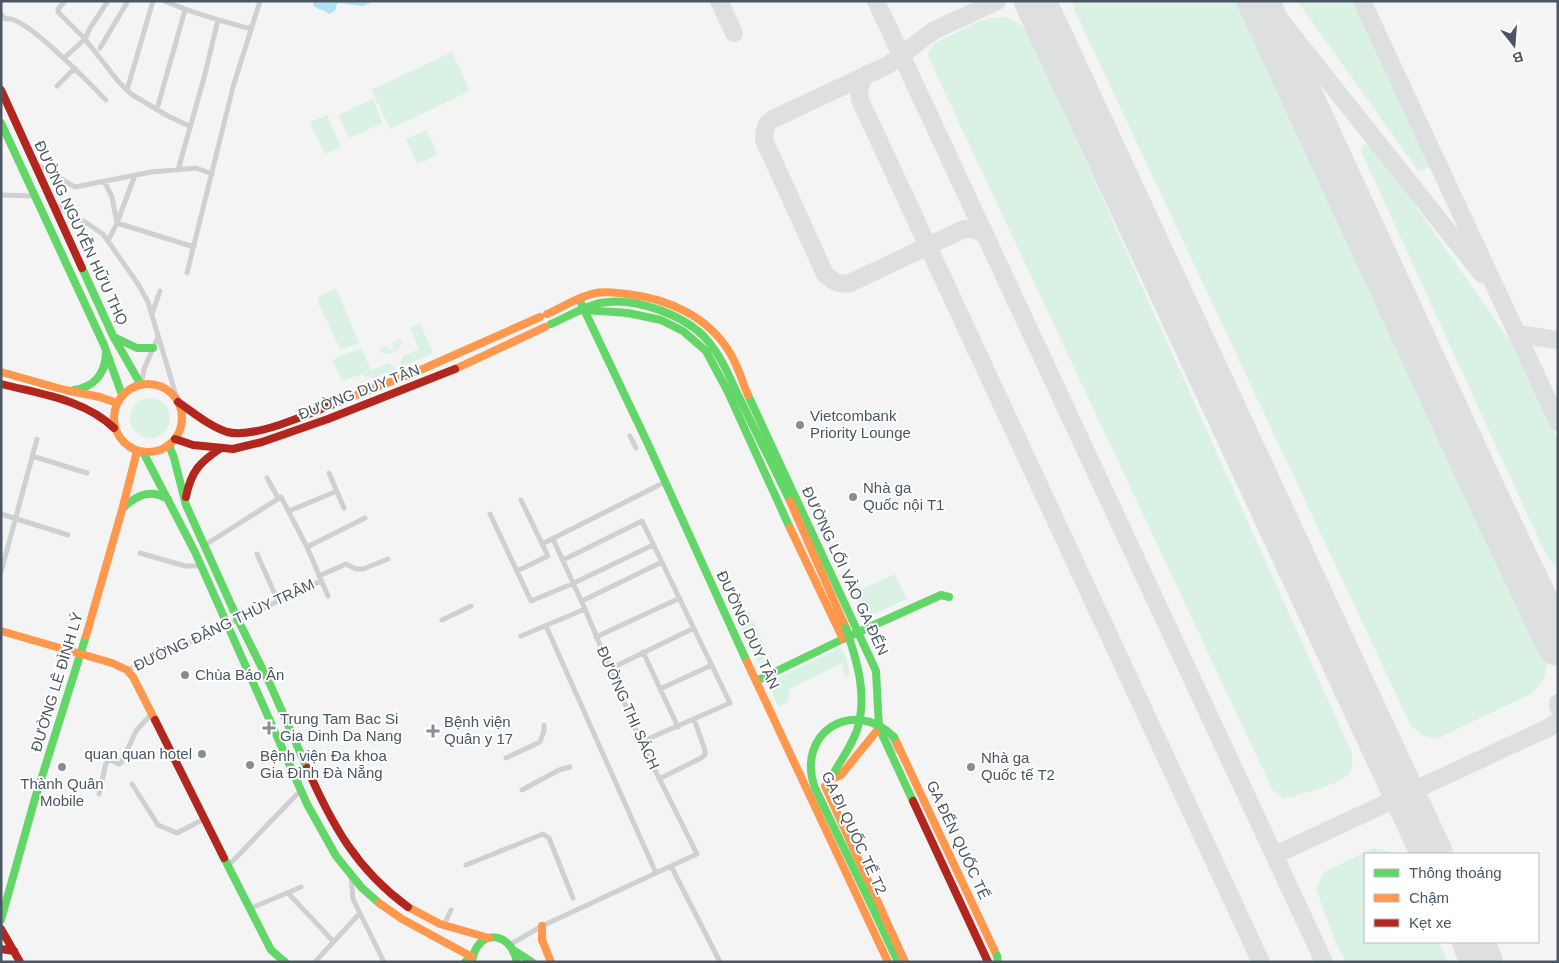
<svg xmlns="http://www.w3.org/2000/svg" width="1559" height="963" font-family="Arial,sans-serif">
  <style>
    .green { fill: #d9f2e3 }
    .water { fill: #aee2f0 }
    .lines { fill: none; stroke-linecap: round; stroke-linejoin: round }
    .taxiway { stroke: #dedfe0; stroke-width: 18 }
    .runway { stroke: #dedfe0; stroke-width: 42 }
    .street { stroke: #ced0d2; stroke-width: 5 }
    .fast { stroke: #63d668; stroke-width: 8 }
    .slow { stroke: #ff974d; stroke-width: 8 }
    .jam { stroke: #b3261e; stroke-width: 8 }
    .fast-bridge { stroke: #63d668; stroke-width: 8 }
    .poi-dot { fill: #868d94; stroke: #fff; stroke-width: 2 }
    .labels { text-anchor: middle; stroke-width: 4; stroke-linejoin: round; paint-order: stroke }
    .street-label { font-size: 15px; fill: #4a5661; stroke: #fff }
    .poi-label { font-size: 15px; fill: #4a5661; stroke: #fff; text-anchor: start }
  </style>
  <rect width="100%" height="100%" fill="#f4f4f4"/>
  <path class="green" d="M1073,1H1243L1548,655L1545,677L1533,693L1436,739L1422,735L1411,726L1074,9Z
    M1297,1H1352L1428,162L1429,165L1425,170L1420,171L1417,169Z
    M1004,17L1018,22L1027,31L1351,751C1352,758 1354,764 1351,771C1345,784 1300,794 1284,799L1273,791L930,61L928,53L935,43L980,21L992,18Z
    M452,52L470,91L390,129L371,90Z
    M373,99L383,123L349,138L338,115Z
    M327,115L341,147L325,154L310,122Z
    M427,130L438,155L417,164L406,139Z
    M1365,144L1371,146L1379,154L1510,341L1558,440V568L1553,564L1544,551L1361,151V146Z
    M336,288L359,343L343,349L339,347L318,302V297Z
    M420,323L433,353L402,366L401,361L403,356L419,350L410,327Z
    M400,339L402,343C397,353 390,357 380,352L379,349L387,345L388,350L394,348L392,343Z
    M361,348L371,370L389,363L396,368L374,378L365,377L363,374L342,381L332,360Z
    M130 418a20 20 0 1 1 40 0a20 20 0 1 1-40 0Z
    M895,574L907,599L865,618L853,593Z
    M749,612L772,663L764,666L757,661L737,618Z
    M840,648L845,654L850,673L849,675L844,677L843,663L789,689L788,702L778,707L772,691L771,681Z
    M1374,848L1389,852L1392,854H1365V942H1439L1448,962H1346L1335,941L1316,889L1324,872Z"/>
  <path class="water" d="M314,1H370V3L363,6L339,3L337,4L335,11L329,14C324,9 317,10 313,5Z"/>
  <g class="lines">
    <path class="taxiway" d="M719,1L734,33
      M876,1L1324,962
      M1265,1L1482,274
      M1362,1L1558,422
      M867,74C860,82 858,90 860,100L1261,962
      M985,235L973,229H964L850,283C838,285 834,282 825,274L764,140C765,131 764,124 773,119L888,65L933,31L997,1
      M1518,334L1558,340
      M1540,606L1549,611L1558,613
      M1550,629L1558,636
      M1558,703V707
      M1275,855L1550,727L1558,721
      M1473,942L1479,951L1491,962"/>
    <path class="runway" d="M1035,1L1432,854
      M1258,1L1487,496L1558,645
      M1473,942L1482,962"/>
    <path class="street" d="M65,1L58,9V12L85,39L118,81L131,94L168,116L189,126
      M165,1C191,13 219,20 247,28L252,27
      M1,14L5,19C22,12 92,86 106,100
      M100,48L128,1
      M64,58L85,39L90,28L108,1
      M57,86L75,68
      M127,90L153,1
      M157,109L185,10
      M34,163L75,187L151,172L196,168L212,174
      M178,170L204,78L218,20
      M104,181L112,197L117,223
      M1,195L34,196
      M54,204L88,224L103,234L138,284L148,302L178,402
      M117,223L194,247
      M108,241L117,223L135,175
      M187,273L233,87L260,1
      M152,314L160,291
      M141,385L144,369L158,337
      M630,436L636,448
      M32,456L87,473
      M329,473L344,508
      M267,478L278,498
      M289,511L337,491
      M1,514L68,535
      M490,514L531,601L574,583L653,545
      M542,544L665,482
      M205,545L281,497L307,547L328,596
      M307,547L365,518
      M140,553L185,566H201
      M257,554L278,601
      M563,560L642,521L730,703L641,742
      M517,571L548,556L521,500
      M1,572L37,439
      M319,576L346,564L356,569H363L388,559
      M582,601L662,562
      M442,620L471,606
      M546,626L656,873
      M521,636L585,609
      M596,637L680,598
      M643,652L678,727
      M610,669L694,628
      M127,670L238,620L321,581
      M660,689L712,665
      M887,735L897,751
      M506,758L540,742L544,731V725
      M659,779L701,758L705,755V750L694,719
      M132,784L158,825L177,833L204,819
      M522,790L559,770L570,767
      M99,794L106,763L110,760L119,764L121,763L136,731L152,713
      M466,865L543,834L549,838L573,898
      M671,866L720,962
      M227,867L301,790
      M351,876L353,899L384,962
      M288,893L333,941
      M249,909L301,887
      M444,925L451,910
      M511,944L542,926L697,854L641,742L585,609L553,539
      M315,962L360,913"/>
    <path class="fast" d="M1,123L104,345L122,395
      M82,268L113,336L141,385
      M579,299L648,444L747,662
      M585,310L628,313L661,320L683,331L706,351L727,390L790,528
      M551,324C567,317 583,307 600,303C634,296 686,315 708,341C723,359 731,381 741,401C757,435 774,467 790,501
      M114,337L137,348H153
      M74,390C94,387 105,374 106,354
      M748,395L876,671L879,728L913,801
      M169,445L174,458L186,505L238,620L270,684L307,768
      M143,452L195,552L307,804L336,856L362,888L379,903
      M124,507C138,494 151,489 168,499
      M756,681L843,639L941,595L949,597
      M224,858L271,950L285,962
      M876,915L898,962
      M1,920L34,802L86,636
      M515,951L532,962
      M465,962L472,957
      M472,962C476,929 510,929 517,962"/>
    <path class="slow" d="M547,314C563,307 579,296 596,293C606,291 617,293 627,294C668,299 708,316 730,353C738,366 742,381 748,395
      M455,369L545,327
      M1,372L65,390L100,397L117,403
      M114 418a34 34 0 1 1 68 0a34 34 0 1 1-68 0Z
      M334,404L425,368L540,317
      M790,501L846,628
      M790,528L843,639
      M1,631L112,663L127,670L133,677L155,720
      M86,636L122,510L137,451
      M747,662L888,962
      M894,737L997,956
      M829,780L841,775L879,728
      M825,786L905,962
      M379,903L402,919L472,957
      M408,907L440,924L489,938
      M542,926V940L551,962"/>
    <path class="jam" d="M1,90L82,268
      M1,384C39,394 84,399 114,428
      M178,402C194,413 209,426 227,432C255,439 307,414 334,404
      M175,439L193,445L233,449L262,442L328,419L455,369
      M186,497C191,471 200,462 221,448
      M155,720L224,858
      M307,768C332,825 357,870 408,907
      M913,801L988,962
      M1,929L20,962
      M1,949L14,951"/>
    <path class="fast-bridge" d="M835,771C842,758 852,745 857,730C868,696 857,661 846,628
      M876,915L815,788C795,734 852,696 894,737
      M997,956L998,962"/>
  </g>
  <g class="poi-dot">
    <circle cx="800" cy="425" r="5"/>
    <circle cx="853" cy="497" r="5"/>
    <circle cx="185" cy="675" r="5"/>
    <path d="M266.5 720.5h5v5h5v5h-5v5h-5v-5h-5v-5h5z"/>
    <path d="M430.5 723.5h5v5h5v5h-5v5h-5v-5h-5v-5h5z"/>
    <circle cx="202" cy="754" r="5"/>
    <circle cx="250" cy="765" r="5"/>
    <circle cx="62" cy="767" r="5"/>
    <circle cx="971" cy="767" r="5"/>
  </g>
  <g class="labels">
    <g class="street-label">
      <text transform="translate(81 233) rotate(65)" y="5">ĐƯỜNG NGUYỄN HỮU THỌ</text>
      <text transform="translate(359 392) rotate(-21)" y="5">ĐƯỜNG DUY TÂN</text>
      <text transform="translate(845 571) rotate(65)" y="5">ĐƯỜNG LỐI VÀO GA ĐẾN</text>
      <text transform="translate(224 625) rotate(-25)" y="5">ĐƯỜNG ĐẶNG THÙY TRÂM</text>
      <text transform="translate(748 630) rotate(65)" y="5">ĐƯỜNG DUY TÂN</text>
      <text transform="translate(57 682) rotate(-73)" y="5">ĐƯỜNG LÊ ĐÌNH LÝ</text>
      <text transform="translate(628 708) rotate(66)" y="5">ĐƯỜNG THI SÁCH</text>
      <text transform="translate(854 833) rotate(65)" y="5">GA ĐI QUỐC TẾ T2</text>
      <text transform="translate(958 840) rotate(65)" y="5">GA ĐẾN QUỐC TẾ</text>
    </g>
    <g class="poi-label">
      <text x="810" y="421">Vietcombank<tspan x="810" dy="17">Priority Lounge</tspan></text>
      <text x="863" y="493">Nhà ga<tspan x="863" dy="17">Quốc nội T1</tspan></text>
      <text x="195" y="680">Chùa Báo Ân</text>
      <text x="280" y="724">Trung Tam Bac Si<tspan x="280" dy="17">Gia Dinh Da Nang</tspan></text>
      <text x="444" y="727">Bệnh viện<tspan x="444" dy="17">Quân y 17</tspan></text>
      <text x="192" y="759" text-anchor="end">quan quan hotel</text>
      <text x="260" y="761">Bệnh viện Đa khoa<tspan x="260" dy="17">Gia Đình Đà Nẵng</tspan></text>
      <text x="981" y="763">Nhà ga<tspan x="981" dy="17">Quốc tế T2</tspan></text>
      <text x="62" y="789" text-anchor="middle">Thành Quân<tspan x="62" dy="17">Mobile</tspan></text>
    </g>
  </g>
  <rect width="1559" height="963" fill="none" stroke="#4a5661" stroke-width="5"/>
  <rect x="1364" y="853" width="175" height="90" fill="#ffffff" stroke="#b7bbc0"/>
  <rect x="1374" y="869" width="25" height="8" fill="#63d668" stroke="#b7bbc0"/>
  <text x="1409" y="878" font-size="15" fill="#4a5661">Thông thoáng</text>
  <rect x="1374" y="894" width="25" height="8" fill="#ff974d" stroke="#b7bbc0"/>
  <text x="1409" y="903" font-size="15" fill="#4a5661">Chậm</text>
  <rect x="1374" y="919" width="25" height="8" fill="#b3261e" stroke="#b7bbc0"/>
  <text x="1409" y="928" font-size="15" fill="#4a5661">Kẹt xe</text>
  <g transform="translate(1514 45) rotate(163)" stroke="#ffffff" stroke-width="4" paint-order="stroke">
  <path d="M0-4L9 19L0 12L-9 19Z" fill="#4a5661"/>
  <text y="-8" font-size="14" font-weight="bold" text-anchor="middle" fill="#4a5661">B</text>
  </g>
</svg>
